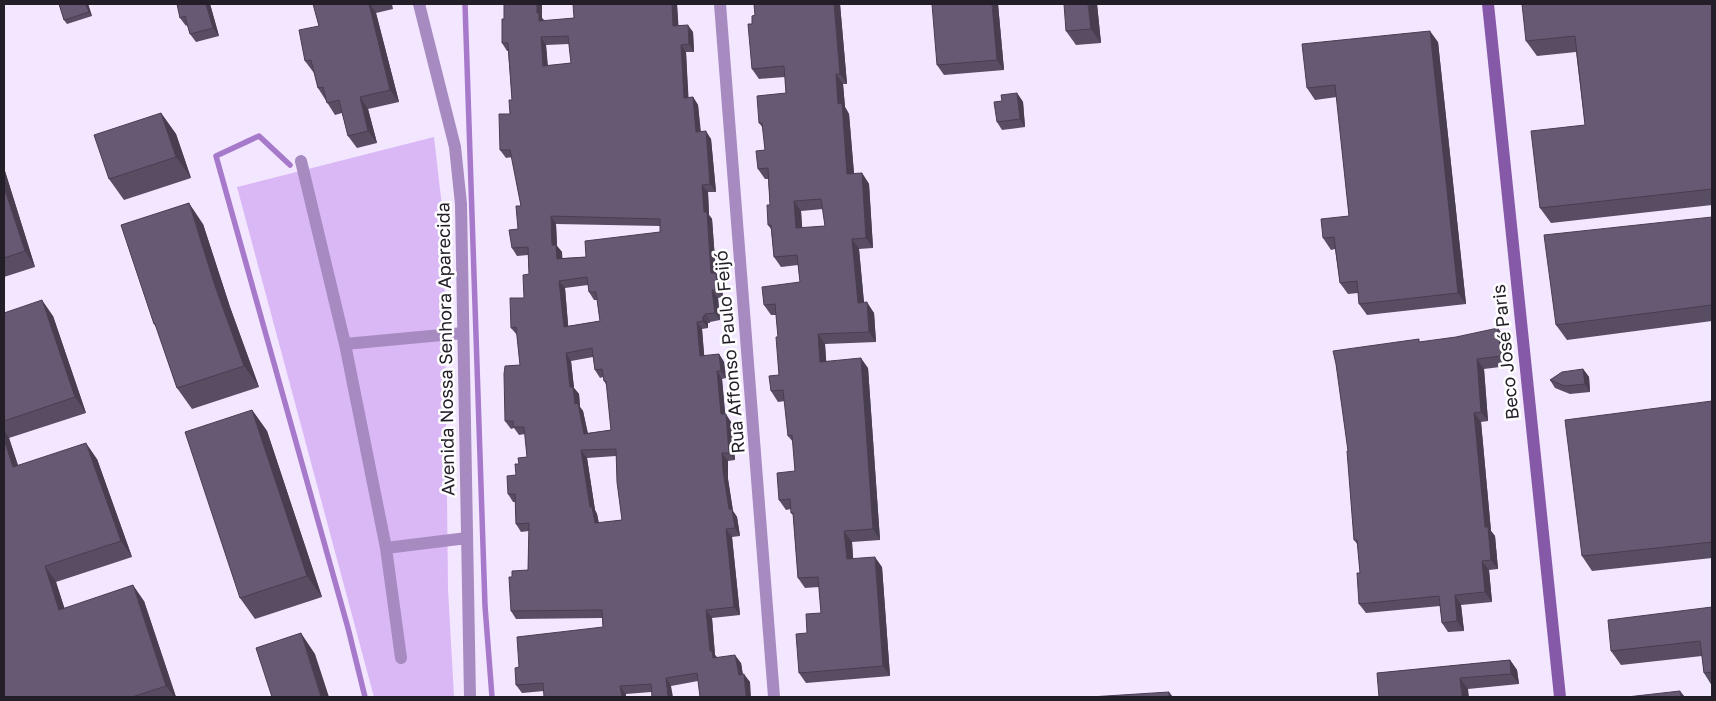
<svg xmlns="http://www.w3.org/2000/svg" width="1716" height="701" font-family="'Golos Text',sans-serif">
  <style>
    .green { fill: #d9b8f5 }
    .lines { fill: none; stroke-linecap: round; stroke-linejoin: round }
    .stream { stroke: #a779cb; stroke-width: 5.5 }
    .street { stroke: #a78ac0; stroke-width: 12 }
    .secondary { stroke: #8658a8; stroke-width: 12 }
    .wall { fill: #594d63; fill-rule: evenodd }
    .shaded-wall { fill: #483e50 }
    .building { fill: #675973; stroke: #483e50; fill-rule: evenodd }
    .labels { text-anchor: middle; stroke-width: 5; stroke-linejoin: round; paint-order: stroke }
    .street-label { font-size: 18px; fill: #241e29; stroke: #fff }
  </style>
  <rect width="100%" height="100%" fill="#f3e6ff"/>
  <path class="green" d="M434,137L444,224L448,589L454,697H374L237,187Z"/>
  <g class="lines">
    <path class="stream" d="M465,4L485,606L492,697
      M290,165L259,136L216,156L348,628L365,697"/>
    <path class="street" d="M419,4L455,147L461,204L470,697
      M720,4L774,697
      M301,161L345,344L386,548L401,658
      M345,344L463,333
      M386,548L467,538"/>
    <path class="secondary" d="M1488,4L1560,697"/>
  </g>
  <path class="wall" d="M59,4H88L92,16L67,24L64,20Z
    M177,4H210L219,36L196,42L190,34L187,25L186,26L180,18Z
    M313,4H392L393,9L376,13L399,102L368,109L377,143L357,148L348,136L342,113L335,115L318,88L314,73L305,61L319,26Z
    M504,4H542V18L544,21L574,18L677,4L678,25L693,32L694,52H686L688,98L693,97L698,105L701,132L711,139L716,192H708L709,215L712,219L716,273L721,281L723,297L718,298L720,320L710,322V323H708V328L702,329L704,356L719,354L724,362L726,378L722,379L725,414L731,422L735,460L728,461V479L733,511L737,517L740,536L732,537L740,615L712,618L715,655L717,658L741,663L743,675L750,682L698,681L671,686L651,692L626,694V697H544V691L522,693L516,685L519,667L603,627L602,618L516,619L511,611L512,577L528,570L529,531L521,532L516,524L515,502H513L508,494L516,475L519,464L527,457L525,434L519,435L514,428L511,429L505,421L520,365L517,335L511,328L524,298L529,274L528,255L517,256L512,248L518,229L521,206L512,157L506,158L500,150L510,114L512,100L508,51H507L502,43L504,19ZM569,44L571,63L548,66L546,45ZM556,224L660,226V232L586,257L562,258V252L557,246ZM588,285L589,292L594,300H597L600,321L568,326L565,288ZM593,357L595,370L600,378L603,377L604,381L607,386L611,430L588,433L583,411L580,407L579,394L574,388L571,361ZM616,456L622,520L599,523L597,514L595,510L587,458Z
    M754,4H840L847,84H843L845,107L849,114L854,174L862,173L869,184L873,248L859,249L864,303L874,313L876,342L825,344L826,361L868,368L880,540L852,542L853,559L882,567L890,676L806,683L799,673L807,633L821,613L819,587L805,588L798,578L793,515L791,513V509L786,510L779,500L795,471L793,442L788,436L785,401L778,402L771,391L779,375L778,337L776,315H771L764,305L800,282L798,265L781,267L774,257L771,229L768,225L770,205L768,179H765L758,169L765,150L763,128L759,123L786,93L785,77L759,79L752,69V24L755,15ZM823,209L825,226L802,228L801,211Z
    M998,4L1004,70L944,75L937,65Z
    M1097,4L1101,43L1076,45L1066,31Z
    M1712,4V205L1551,223L1540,208L1585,125L1576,52L1537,56L1526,41Z
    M1438,42L1466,304L1367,315L1359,304L1358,293L1348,294L1340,283L1335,249L1331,250L1323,238L1349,216L1337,97L1315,100L1307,88Z
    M1017,93L1023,102L1025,127L1002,130L997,122Z
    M161,113L176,134L191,178L124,200L109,179Z
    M4,168L35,267L4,277Z
    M1712,217V321L1567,340L1556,325Z
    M203,224L230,307L259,387L192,409L177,388L157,328L154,324Z
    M4,313L53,316L86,413L9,438L18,466L97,459L132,557L56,582L64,608L144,601L176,697H4Z
    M1505,338L1508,366L1484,369L1488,421L1481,422L1491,531L1495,536L1498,569L1489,570L1492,602L1461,605L1464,631L1448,632L1442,623L1440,606L1366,613L1359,604L1360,573L1358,545L1354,540L1348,451L1420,342Z
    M1583,369L1589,377L1590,392L1570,394L1555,388L1550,380Z
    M1712,401V558L1592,571L1582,556Z
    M252,410L267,431L322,597L255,619L240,598Z
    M1712,607V686L1704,673L1702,656L1621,665L1611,651Z
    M1510,660L1517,670L1519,684L1468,689L1377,673Z"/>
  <path class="shaded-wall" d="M86,4H88L92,16L89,12Z
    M206,4H210L219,36L213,28Z
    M369,4H370L376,13L399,102L390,90Z
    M537,4H542V18L544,20L539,21L537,13Z
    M672,4H677L679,33L673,26Z
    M834,4H840L847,84L840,74Z
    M992,4H998L1004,70L997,60Z
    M1088,4H1097L1101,43L1091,29Z
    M688,25L693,32L694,52L689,44Z
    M1430,31L1438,42L1466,304L1458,293Z
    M541,37L546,45L548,74L543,66Z
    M681,45L686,52L689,106L684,98Z
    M836,74L843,84L845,107L849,114L855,185L847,174L838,104Z
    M1017,93L1023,102L1025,127L1020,119Z
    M360,97L368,109L377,143L368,131Z
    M693,97L698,105L701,140L696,132Z
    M161,113L176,134L191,178L176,157Z
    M706,131L711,139L716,192L710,184Z
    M4,168L35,267L25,251L4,187Z
    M862,173L869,184L873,248L866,238Z
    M702,185L708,192L709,215L712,219L716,273L721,281L723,297L718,290L711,273L704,212Z
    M794,201L801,211L803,238L796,228Z
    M189,203L203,224L230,307L259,387L244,366L215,286Z
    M551,216L556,224L557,246L562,252L563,266L557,259L552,245Z
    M852,239L859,249L865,313L858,303Z
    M559,281L565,288L569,335L564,327Z
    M712,290L718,298L720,320L715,313Z
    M42,300L53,316L86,413L75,397Z
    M867,302L874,313L876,342L869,332Z
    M705,314L710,322V323L705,316Z
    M703,316L708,323V328L703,321Z
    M697,322L702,329L705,364L700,356Z
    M1498,328L1505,338L1508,366L1501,356Z
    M818,334L825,344L827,372L820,362Z
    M566,353L571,361L574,388L579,394L580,407L583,411L589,441L584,434L570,387Z
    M719,354L724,362L726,378L721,371Z
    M861,358L868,368L880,540L873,529Z
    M1477,359L1484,369L1488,421L1481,412Z
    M1583,369L1589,377L1590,392L1585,384Z
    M717,371L722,379L726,422L721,414Z
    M252,410L267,431L322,597L307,576Z
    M1474,413L1481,422L1491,531L1495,536L1498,569L1491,560L1485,527Z
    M726,414L731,422L735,460L729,453Z
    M4,430L9,438L24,483L13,467L4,439Z
    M86,443L97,459L132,557L121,541Z
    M581,450L587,458L595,510L597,514L600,531L595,523L590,507Z
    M722,453L728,461V479L733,511L737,517L740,536L735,528L729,509L723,471Z
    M726,529L732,537L740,615L734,607Z
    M844,531L852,542L854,570L847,559Z
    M875,557L882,567L890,676L883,666Z
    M1482,561L1489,570L1492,602L1485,592Z
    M45,566L56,582L70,625L59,610Z
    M133,585L144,601L176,697H174L166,686Z
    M1455,595L1461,605L1464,631L1457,621Z
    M706,610L712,618L715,655L718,658H713L710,651Z
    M301,633L315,654L329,697H321Z
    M735,655L741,663L744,683L739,675Z
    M1510,660L1517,670L1519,684L1511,674Z
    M744,674L750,682L751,697H746Z
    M666,678L671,686L673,697H668Z
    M1460,678L1468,689L1469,697H1462Z
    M620,686L626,694V697H622Z
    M1680,691L1685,697H1681Z
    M1169,692L1173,697H1169Z"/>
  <path class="building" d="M59,4H86L89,12L64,20Z
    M177,4H206L213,28L190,34L185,16L180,18Z
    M313,4H369L390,90L360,97L368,131L348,136L339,100L327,103L323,87L318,88L311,60L305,61L299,30L319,26Z
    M504,4H537V13H539V21L574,18L573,4H672L673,26L688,25L689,44L681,45L684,98L693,97L696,132L706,131L710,184L702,185L704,212H707L711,273H716L718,290H712L715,313L705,314V316H703V321L697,322L700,356L719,354L721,371H717L721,414H726L729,453H722L723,471L729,509H732L735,528L726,529L734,607L706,610L710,651H712L713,658L735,655L739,675L744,674L746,697H700L697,673L666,678L668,697H652L651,684L620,686L622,697H544L543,683L516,685L515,668L519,667L517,637L603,627L602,610L511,611L509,577H512V571L528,570L529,523L516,524L515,494H508L507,476L516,475L515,464H519L518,458L527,457L524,427H513V421H505L504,374L505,366L520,365L516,327L511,328L510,298H524L523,275L529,274L528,247L512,248L509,230L518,229L516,206H521L510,150H500L499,114H510L509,100H512L508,43H502V19H504ZM568,36L571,63L543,66L541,37ZM551,216L660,219V232L585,241L586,257L557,259L556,245H552ZM587,277L589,292H596L600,321L564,327L559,281ZM592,348L595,370L602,369L604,381H606L611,430L584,434L578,403L575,404L573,387H570L566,353ZM616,449L617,482L622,520L595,523L592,507H590L581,450Z
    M754,4H834L840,74H836L838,104L842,103L847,174L862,173L866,238L852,239L858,303L867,302L869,332L818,334L820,362L861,358L873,529L844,531L847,559L875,557L883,666L799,673L796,634L807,633L806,614L821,613L818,577L798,578L793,513H791L790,499L779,500L777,473L795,471L792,435L788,436L783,390L771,391L769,376L779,375L776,337H778L775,304L764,305L762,287L800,282L797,255L774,257L771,225H768L767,205H770L768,168L758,169L756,151L765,150L762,123H759L757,96L786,93L784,66L752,69L748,24H752V16L755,15ZM821,199L825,226L796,228L794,201Z
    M932,4H992L997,60L937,65Z
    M1064,4H1088L1091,29L1066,31Z
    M1522,4H1712V189L1540,208L1531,131L1585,125L1575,36L1526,41Z
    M1430,31L1458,293L1359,304L1357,281L1340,283L1334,237L1323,238L1321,219L1349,216L1335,85L1307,88L1302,44Z
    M1017,93L1020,119L997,122L994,102L1002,101L1001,95Z
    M161,113L176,157L109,179L94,135Z
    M4,187L25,251L4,258Z
    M189,203L215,286L244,366L177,388L155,324H154L121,225Z
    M1712,217V305L1556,325L1544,235Z
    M42,300L75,397L4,421V313Z
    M1498,328L1501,356L1477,359L1481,412L1474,413L1485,527H1488L1491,560L1482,561L1485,592L1455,595L1457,621L1442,623L1439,596L1359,604L1357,573H1360L1357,540H1354L1347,451H1348L1336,364L1333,351L1419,339V342L1456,337Z
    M1583,369L1585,384L1565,386L1550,380L1562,372Z
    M1712,401V542L1582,556L1565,420Z
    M252,410L307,576L240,598L185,432Z
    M4,439L13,467L86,443L121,541L45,566L59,610L133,585L166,686L132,697H4Z
    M1712,607V672L1704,673L1700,641L1611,651L1608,620Z
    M301,633L321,697H272L256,648Z
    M1510,660L1511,674L1460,678L1462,697H1379L1377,673Z
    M1680,691L1681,697H1627Z
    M1169,692V697H1090Z"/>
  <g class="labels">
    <g class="street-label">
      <text transform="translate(446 349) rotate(-91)" y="6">Avenida Nossa Senhora Aparecida</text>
      <text transform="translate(730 352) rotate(-95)" y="6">Rua Affonso Paulo Feijó</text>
      <text transform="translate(1506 352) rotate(-96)" y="6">Beco José Paris</text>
    </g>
  </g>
  <rect width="1716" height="701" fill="none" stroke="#241e29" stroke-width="10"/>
</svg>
